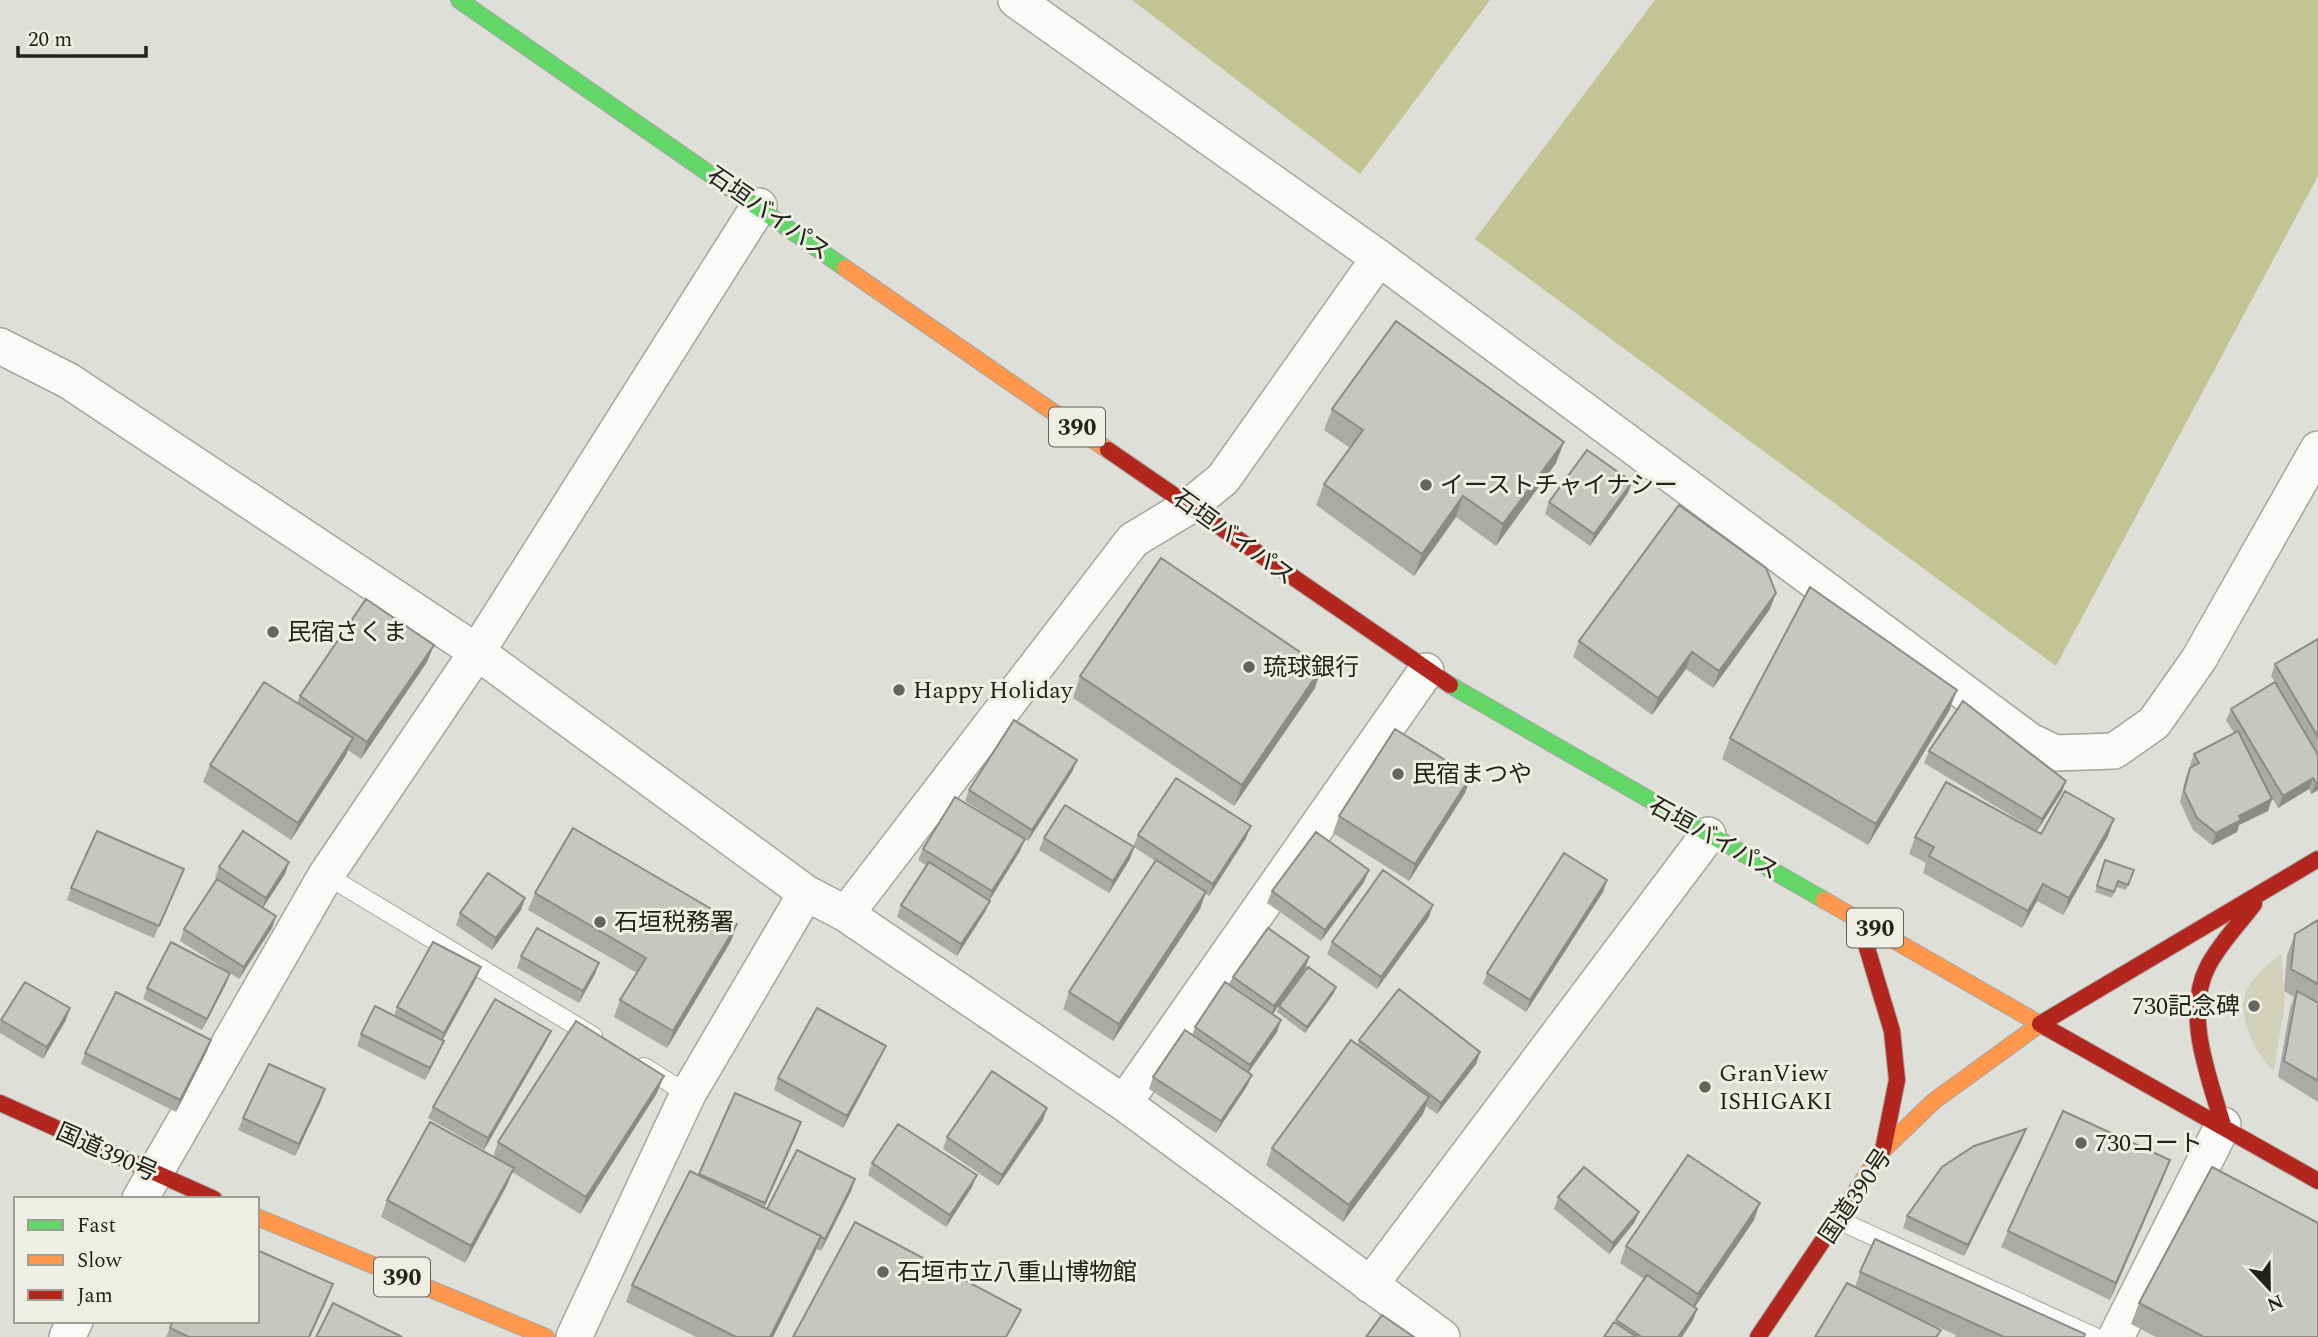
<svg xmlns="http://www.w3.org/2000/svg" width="2318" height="1337" font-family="Spectral,'Noto Sans JP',serif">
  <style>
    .green { fill: #d0d1b8 }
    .water { fill: #c2c493 }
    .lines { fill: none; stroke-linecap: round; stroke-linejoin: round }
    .lane-casing { stroke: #a4a59f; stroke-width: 20 }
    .street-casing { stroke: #a4a59f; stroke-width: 38 }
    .fast-casing { stroke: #a4a59f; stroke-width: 18 }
    .slow-casing { stroke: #a4a59f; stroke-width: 18 }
    .jam-casing { stroke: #a4a59f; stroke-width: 18 }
    .lane { stroke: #fafaf9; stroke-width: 18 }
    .street { stroke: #fafaf9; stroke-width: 35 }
    .fast { stroke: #63d668; stroke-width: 16 }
    .slow { stroke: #ff974d; stroke-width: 16 }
    .jam { stroke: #b3261e; stroke-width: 16 }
    .wall { fill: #aaaba6 }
    .shaded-wall { fill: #8b8b87 }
    .building { fill: #c6c7c1; stroke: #8b8b87; stroke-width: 2 }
    .poi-dot { fill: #64655f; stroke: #eeefe2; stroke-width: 2.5 }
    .labels { text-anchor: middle; stroke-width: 6; stroke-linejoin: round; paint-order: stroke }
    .shield { fill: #eeefe2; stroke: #606059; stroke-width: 2 }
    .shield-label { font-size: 23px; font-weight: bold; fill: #23231e }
    .street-label { font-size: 24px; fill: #23231e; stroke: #eeefe2 }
    .poi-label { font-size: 24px; fill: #23231e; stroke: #eeefe2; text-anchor: start }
  </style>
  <rect width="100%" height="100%" fill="#dedfd8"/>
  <path class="green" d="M2281,954L2285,1001L2274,1071C2262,1059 2254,1047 2248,1030C2235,991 2252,978 2281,954Z"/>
  <path class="water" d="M1132,0H1490L1360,174Z
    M1655,0H2318V176L2056,666L1475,239Z"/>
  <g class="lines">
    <defs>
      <path id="lane" d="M326,875L593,1036
        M644,1067L688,1094
        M1838,1220L2095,1337"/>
      <path id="street" d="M1016,0L1379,258
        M0,346L69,381L477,652L806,893L846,914L1124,1103L1442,1337
        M846,914L1133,540L1191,505L1223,479L1379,258L2030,741L2055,753L2114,751L2154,723L2199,659L2318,449
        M1124,1103L1426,671
        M140,1199L326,875L477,652L759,206
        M1370,1285L1708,835
        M67,1337L75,1321
        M574,1337L688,1094L806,893
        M2116,1337L2223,1125"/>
      <path id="fast" d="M459,0L845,268
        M1450,685L1824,900"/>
      <path id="slow" d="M845,268L1108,450
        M1824,900L2040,1024L1934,1101L1883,1150L1846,1206
        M257,1217L546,1337"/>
      <path id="jam" d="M1108,450L1450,685
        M1858,918L1892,1031L1897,1080L1883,1150
        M2040,1024L2318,859
        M2040,1024L2318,1181
        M0,1103L214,1199
        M2223,1125C2209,1077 2183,1014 2208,966C2220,943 2239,924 2254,904
        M1758,1337L1846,1206"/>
    </defs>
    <use href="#lane" class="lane-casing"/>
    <use href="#street" class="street-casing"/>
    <use href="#fast" class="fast-casing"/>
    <use href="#slow" class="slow-casing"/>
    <use href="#jam" class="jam-casing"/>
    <use href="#lane" class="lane"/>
    <use href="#street" class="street"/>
    <use href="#fast" class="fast"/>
    <use href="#slow" class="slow"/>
    <use href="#jam" class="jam"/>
  </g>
  <path class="wall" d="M1332,409L1556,463L1496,546L1456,517L1414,576L1316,505L1324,484L1350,448L1324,430Z
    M1628,493L1590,546L1545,514L1549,502Z
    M1770,609L1713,688L1686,669L1652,715L1573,657L1579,641Z
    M2318,639V790L2311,794L2309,789L2278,808L2266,787L2268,811L2239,825L2237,832L2212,845L2193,830L2180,802L2185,780L2190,768H2191L2190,765L2194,754L2234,733L2226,720L2231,709L2275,682L2271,676L2275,664Z
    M434,645L427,662L361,759L348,750L346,755L291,840L203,782L210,765L297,703L300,696Z
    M1080,676L1315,688L1234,806L1073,698Z
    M1949,711L1868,845L1722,759L1730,738Z
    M1929,751L2062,792L2037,831L1924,763Z
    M1077,760L1072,772L1028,841L1025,839L1020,851L989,900L985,912L957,956L897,917L901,905L927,866L918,860L923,849L1021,837L965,801L969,790Z
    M1471,776L1465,793L1409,881L1333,833L1339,816Z
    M2041,834L2108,836L2063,915L2037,901L2022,928L1923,873L1926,863L1909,854L1915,837Z
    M1138,835L1246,838L1209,896L1205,893L1200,909L1113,1041L1063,1009L1069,992L1155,861L1134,847L1130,859L1109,893L1039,850L1044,838L1133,847Z
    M2105,860L2134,870L2126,890L2116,887L2112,898L2095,892Z
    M289,862L285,874L263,908L276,916L272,928L239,979L230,973L226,984L202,1030L143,999L147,988L226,970L180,941L184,929L217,880L215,878L219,867Z
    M184,869L154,938L67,900L71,888Z
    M1607,880L1603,892L1526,1012L1483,984L1487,973Z
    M1364,882L1321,941L1267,903L1272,891Z
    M535,893L737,924L731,941L667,1048L614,1017L620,1000L637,973L528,910Z
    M525,898L521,910L492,950L456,925L460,913Z
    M1429,917L1377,989L1327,954L1332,942Z
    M2318,920V1102L2278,1077L2290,1008L2294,997L2284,991L2287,955L2295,934Z
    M521,956L595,974L579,1003L517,968Z
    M1309,957L1305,969L1273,1014L1281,1020L1277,1032L1248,1072L1252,1075L1247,1086L1216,1133L1149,1089L1153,1077L1192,1035L1195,1027L1230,985L1233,977Z
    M476,979L443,1040L444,1041L439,1052L425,1080L357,1046L361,1034L394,1016L397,1007Z
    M1334,993L1305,1033L1277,1012L1279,1006Z
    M1,1020H66L43,1059L0,1033V1023Z
    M1359,1040L1480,1052L1476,1064L1437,1114L1426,1106L1423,1114L1343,1222L1266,1165L1272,1148L1358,1044Z
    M546,1042L484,1150L428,1118L433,1107Z
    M886,1046L881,1057L843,1128L774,1090L778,1078Z
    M207,1051L176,1112L81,1064L85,1053Z
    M657,1093L580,1214L512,1172L507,1185L465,1263L381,1217L387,1200L493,1157L498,1142Z
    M735,1093L797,1134L764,1208L767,1209L855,1179L851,1191L821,1251L817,1249L773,1337H696L626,1302L632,1285L698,1175Z
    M321,1101L295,1156L238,1130L243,1118Z
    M1043,1120L998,1186L943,1149L947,1137Z
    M2022,1140L1964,1256L1903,1228L1907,1216Z
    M872,1163L972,1187L946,1227L868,1175Z
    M2164,1176L2110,1300L2001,1247L2008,1231Z
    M1558,1197L1639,1212L1634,1223L1609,1254L1554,1209Z
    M1754,1220L1695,1307L1697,1309L1693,1320L1682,1337H1604L1616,1323L1644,1279L1620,1263L1626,1246Z
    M1860,1272L2084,1337H1955L1956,1335L1902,1311L1941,1330L1938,1337H1815L1855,1287Z
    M327,1300L310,1337H166L173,1321Z
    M2139,1303L2318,1337H2156L2131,1324Z"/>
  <path class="shaded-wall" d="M1564,442L1556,463L1496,546L1503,524Z
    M1632,482L1628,493L1590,546L1594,534Z
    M1463,496L1456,517L1414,576L1422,554Z
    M1776,593L1770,609L1713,688L1719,671Z
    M434,645L427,662L361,759L367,742Z
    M1692,652L1686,669L1652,715L1658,698Z
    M1322,667L1315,688L1234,806L1242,785Z
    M1957,690L1949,711L1868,845L1876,824Z
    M353,738L346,755L291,840L298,823Z
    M1077,760L1072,772L1028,841L1032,830Z
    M1471,776L1465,793L1409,881L1415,864Z
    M2313,778L2309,789L2278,808L2283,796Z
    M2066,781L2062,792L2037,831L2042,819Z
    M2318,781V790L2311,794L2316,783Z
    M2272,799L2268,811L2239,825L2237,832L2212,845L2216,833L2239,816Z
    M2114,819L2108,836L2063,915L2069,898Z
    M1251,826L1246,838L1209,896L1213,884Z
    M1025,839L1020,851L988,903L992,891Z
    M1134,847L1130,859L1109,893L1113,881Z
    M289,862L285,874L262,909L266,898Z
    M1369,870L1364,882L1321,941L1325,930Z
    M1607,880L1603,892L1526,1012L1530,1000Z
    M2043,884L2037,901L2022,928L2028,911Z
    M1206,892L1200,909L1113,1041L1119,1024Z
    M525,898L521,910L492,950L496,938Z
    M990,901L985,912L957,956L961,944Z
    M1433,905L1429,917L1377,989L1381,977Z
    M276,916L272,928L239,979L244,967Z
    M737,924L731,941L667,1048L673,1031Z
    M1309,957L1305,969L1270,1018L1274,1006Z
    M599,963L595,974L579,1003L583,991Z
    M481,967L476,979L440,1044L444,1033Z
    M230,973L226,984L202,1030L207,1019Z
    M1336,987L1334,993L1305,1033L1307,1027Z
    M70,1008L66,1020L43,1059L47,1047Z
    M1281,1020L1277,1032L1246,1076L1250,1065Z
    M551,1031L546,1042L484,1150L488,1138Z
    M211,1040L207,1051L176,1112L180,1100Z
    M444,1041L439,1052L425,1080L430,1068Z
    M886,1046L881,1057L843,1128L847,1116Z
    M1480,1052L1476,1064L1437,1114L1441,1103Z
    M1252,1075L1247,1086L1216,1133L1221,1121Z
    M664,1076L657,1093L580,1214L586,1197Z
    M325,1089L321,1101L295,1156L299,1144Z
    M1429,1097L1423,1114L1343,1222L1349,1205Z
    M1047,1108L1043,1120L998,1186L1002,1175Z
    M801,1122L797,1134L761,1214L765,1203Z
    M2026,1129L2022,1140L1964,1256L1968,1245Z
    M2170,1160L2164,1176L2110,1300L2116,1283Z
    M514,1168L507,1185L465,1263L471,1246Z
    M977,1175L972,1187L946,1227L950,1215Z
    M855,1179L851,1191L821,1251L825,1239Z
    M1760,1203L1754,1220L1692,1311L1698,1294Z
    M1639,1212L1634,1223L1609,1254L1613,1243Z
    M821,1236L815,1253L773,1337H770Z
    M333,1284L327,1300L310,1337H309Z
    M1697,1309L1693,1320L1682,1337H1678Z"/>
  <path class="building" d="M1396,321L1564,442L1503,524L1463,496L1422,554L1324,484L1363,430L1332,409Z
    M1587,450L1632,482L1594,534L1549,502Z
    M1679,505L1766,568L1776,593L1719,671L1692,652L1658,698L1579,641Z
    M1161,558L1322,667L1242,785L1080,676Z
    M1810,587L1957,690L1876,824L1730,738Z
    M366,599L434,645L367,742L300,696Z
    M2318,639V737L2275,664Z
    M264,682L353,738L298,823L210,765Z
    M2275,682L2318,755V781L2316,783L2313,778L2283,796L2231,709Z
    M1963,701L2066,781L2042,819L1929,751Z
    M1014,720L1077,760L1032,830L969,790Z
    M1395,729L1471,776L1415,864L1339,816Z
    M2238,731L2272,799L2239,816L2241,820L2216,833L2197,818L2184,791L2190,768L2199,763L2194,754Z
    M1176,778L1251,826L1213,884L1138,835Z
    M1946,782L2041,834L2065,791L2114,819L2069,898L2043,884L2028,911L1929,856L1934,847L1915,837Z
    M955,797L1025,839L992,891L923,849Z
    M1065,805L1134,847L1113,881L1044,838Z
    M573,828L737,924L673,1031L620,1000L646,958L535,893Z
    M97,831L184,869L159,926L71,888Z
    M243,831L289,862L266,898L219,867Z
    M1316,832L1369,870L1325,930L1272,891Z
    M1564,853L1607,880L1530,1000L1487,973Z
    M1156,860L1206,892L1119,1024L1069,992Z
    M2105,860L2134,870L2128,885L2118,881L2114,892L2097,886Z
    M929,862L990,901L961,944L901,905Z
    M1383,870L1433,905L1381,977L1332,942Z
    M488,873L525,898L496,938L460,913Z
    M217,879L276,916L244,967L184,929Z
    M2318,920V984L2291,969L2295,934Z
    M537,928L599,963L583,991L521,956Z
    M1268,928L1309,957L1274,1006L1233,977Z
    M171,942L230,973L207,1019L147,988Z
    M433,942L481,967L444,1033L397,1007Z
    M1308,967L1336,987L1307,1027L1279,1006Z
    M25,982L70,1008L47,1047L1,1020Z
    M1225,982L1281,1020L1250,1065L1195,1027Z
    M1399,989L1480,1052L1441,1103L1359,1040Z
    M2297,991L2318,1003V1081L2284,1061Z
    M116,992L211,1040L180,1100L85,1053Z
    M495,999L551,1031L488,1138L433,1107Z
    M375,1006L444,1041L430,1068L361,1034Z
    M817,1008L886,1046L847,1116L778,1078Z
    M576,1021L664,1076L586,1197L498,1142Z
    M1185,1030L1252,1075L1221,1121L1153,1077Z
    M1351,1040L1429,1097L1349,1205L1272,1148Z
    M269,1064L325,1089L299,1144L243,1118Z
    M992,1071L1047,1108L1002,1175L947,1137Z
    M735,1093L801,1122L765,1203L699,1174Z
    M2063,1111L2170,1160L2116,1283L2008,1231Z
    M430,1122L514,1168L471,1246L387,1200Z
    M898,1124L977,1175L950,1215L872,1163Z
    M2026,1129L1968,1245L1907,1216L1942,1167L1974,1146Z
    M797,1150L855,1179L825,1239L821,1237V1236L767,1209Z
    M1688,1155L1760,1203L1698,1294L1626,1246Z
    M1584,1167L1639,1212L1613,1243L1558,1197Z
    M2212,1167L2318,1223V1337H2204L2139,1303Z
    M690,1171L821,1236L770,1337H736L632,1285Z
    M855,1222L1021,1310L1006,1337H793Z
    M1875,1239L2085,1334L2084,1337H2004L1860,1272Z
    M257,1250L333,1284L309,1337H189L170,1328L173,1321H257Z
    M1647,1275L1697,1309L1678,1337H1642L1616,1320Z
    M1847,1283L1941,1330L1936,1337H1815Z
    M333,1303L402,1337H316Z
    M1382,1315L1414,1337H1366Z
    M1614,1322L1637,1337H1604Z"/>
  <g class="poi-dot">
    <circle cx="1426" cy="485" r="7"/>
    <circle cx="273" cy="632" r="7"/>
    <circle cx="1249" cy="667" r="7"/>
    <circle cx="899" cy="690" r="7"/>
    <circle cx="1398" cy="774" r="7"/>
    <circle cx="600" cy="922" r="7"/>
    <circle cx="2254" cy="1006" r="7"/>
    <circle cx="1705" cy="1087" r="7"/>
    <circle cx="2081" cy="1143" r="7"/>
    <circle cx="883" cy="1272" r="7"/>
  </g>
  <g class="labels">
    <g class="shield">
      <rect x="1049" y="407.5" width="56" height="39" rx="5"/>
      <rect x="1847" y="908.5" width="56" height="39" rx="5"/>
      <rect x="374" y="1257.5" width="56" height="39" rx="5"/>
    </g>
    <g class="shield-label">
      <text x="1077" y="435">390</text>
      <text x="1875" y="936">390</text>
      <text x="402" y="1285">390</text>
    </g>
    <g class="street-label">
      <text transform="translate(769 213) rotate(35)" y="8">石垣バイパス</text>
      <text transform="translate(1234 537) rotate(36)" y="8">石垣バイパス</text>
      <text transform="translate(1714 838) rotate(29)" y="8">石垣バイパス</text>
      <text transform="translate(107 1152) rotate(24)" y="8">国道390号</text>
      <text transform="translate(1855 1196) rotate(-56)" y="8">国道390号</text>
    </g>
    <g class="poi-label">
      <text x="1440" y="493">イーストチャイナシー</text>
      <text x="287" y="640">民宿さくま</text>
      <text x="1263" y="675">琉球銀行</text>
      <text x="913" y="698">Happy Holiday</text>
      <text x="1412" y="782">民宿まつや</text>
      <text x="614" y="930">石垣税務署</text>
      <text x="2240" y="1014" text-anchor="end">730記念碑</text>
      <text x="1719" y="1081">GranView<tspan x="1719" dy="28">ISHIGAKI</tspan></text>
      <text x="2095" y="1151">730コート</text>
      <text x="897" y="1280">石垣市立八重山博物館</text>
    </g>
  </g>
  <rect x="14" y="1197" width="245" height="126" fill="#eeefe2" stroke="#9d9d94" stroke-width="2"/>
  <rect x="28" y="1220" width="35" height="10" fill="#63d668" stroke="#9d9d94" stroke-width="2"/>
  <text x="77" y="1232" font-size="21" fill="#23231e">Fast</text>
  <rect x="28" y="1255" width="35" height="10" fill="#ff974d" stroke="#9d9d94" stroke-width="2"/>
  <text x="77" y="1267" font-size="21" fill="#23231e">Slow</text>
  <rect x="28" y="1290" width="35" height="10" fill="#b3261e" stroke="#9d9d94" stroke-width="2"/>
  <text x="77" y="1302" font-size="21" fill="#23231e">Jam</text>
  <g transform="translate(2269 1288) rotate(158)" stroke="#eeefe2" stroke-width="5" paint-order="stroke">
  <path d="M0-5L12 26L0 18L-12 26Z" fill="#23231e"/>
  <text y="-10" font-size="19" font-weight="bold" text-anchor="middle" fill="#23231e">N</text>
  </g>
  <path d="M18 46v10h128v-10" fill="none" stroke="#23231e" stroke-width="3.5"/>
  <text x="28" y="46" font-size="21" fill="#23231e" stroke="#eeefe2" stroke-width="5" paint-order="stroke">20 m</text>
</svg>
